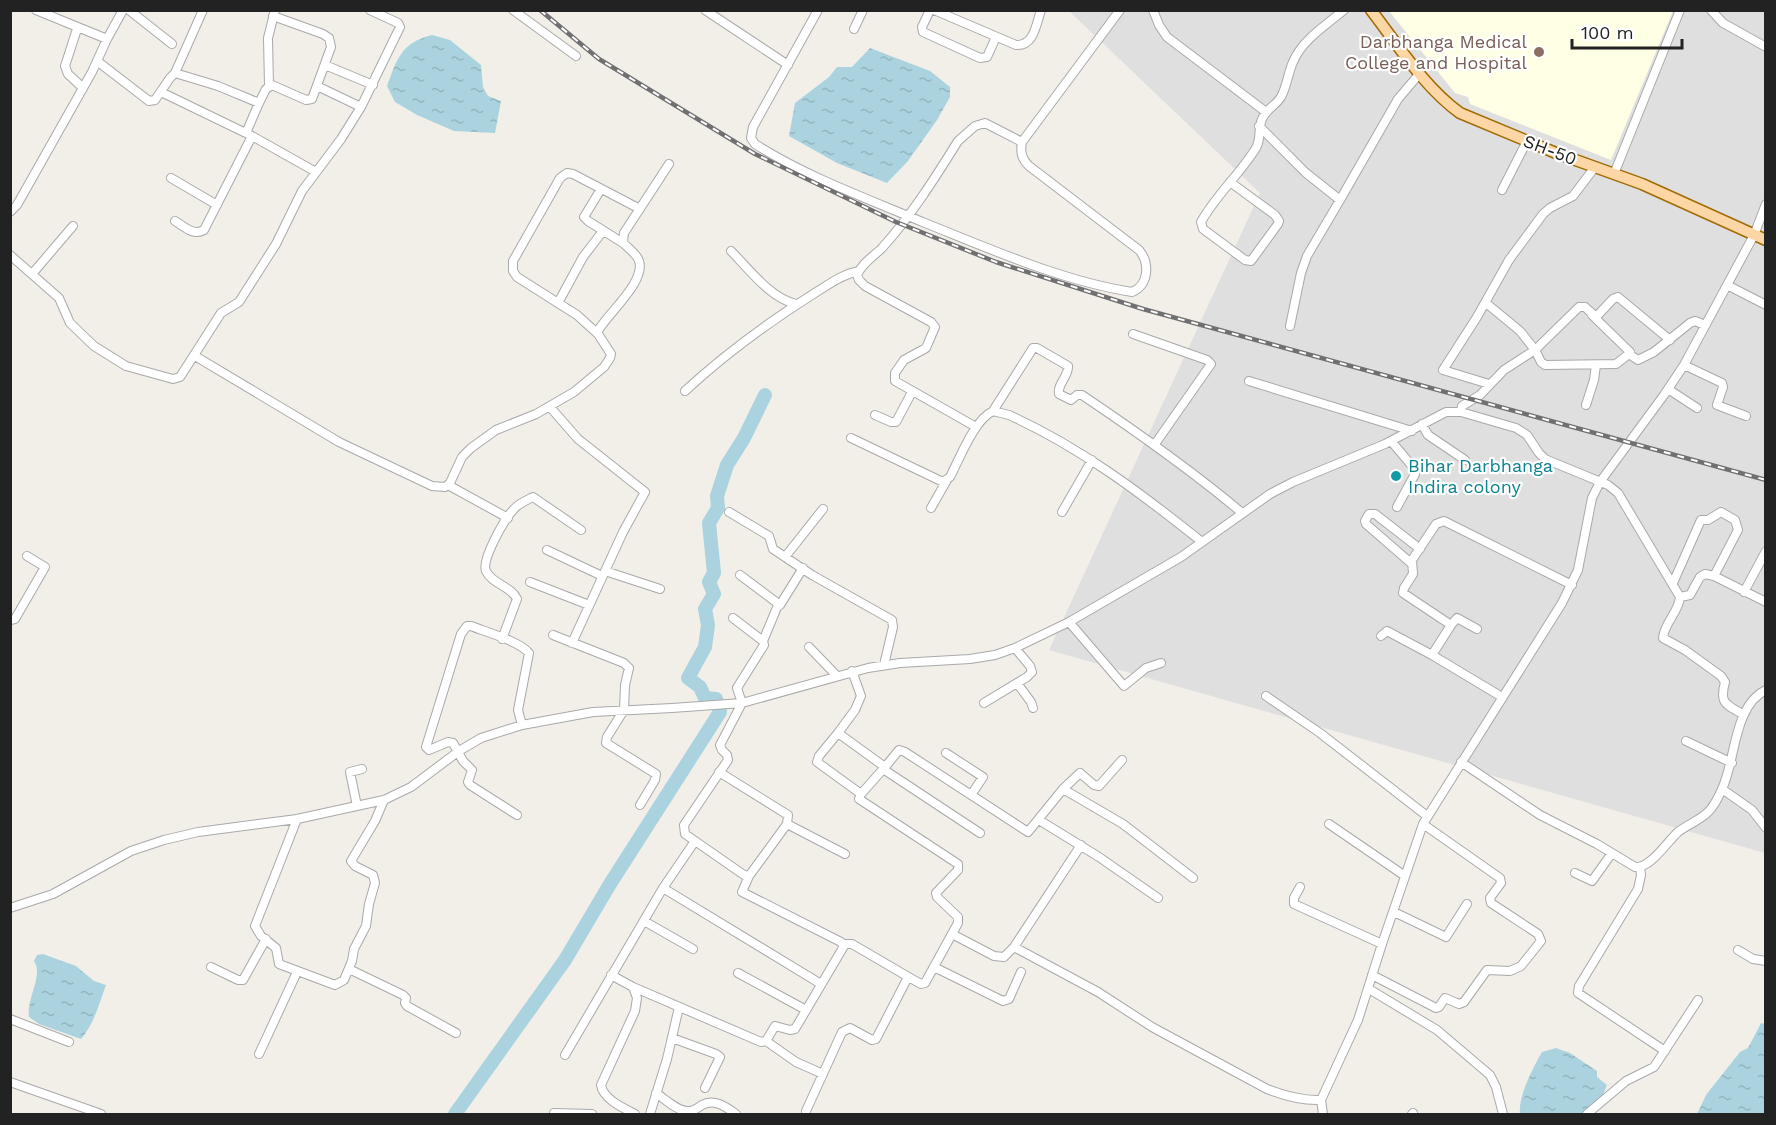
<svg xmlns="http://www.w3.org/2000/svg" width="1776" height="1125" font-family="'Work Sans',sans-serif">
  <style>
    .residential { fill: #e0dfdf }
    .education { fill: #ffffe5 }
    .water { fill: url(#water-ripples) }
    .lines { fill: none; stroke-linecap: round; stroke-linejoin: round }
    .river { stroke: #aad3df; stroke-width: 14 }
    .minor-casing { stroke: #a9a9a9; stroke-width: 10 }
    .major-casing { stroke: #a06b00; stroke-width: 13 }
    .minor { stroke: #fff; stroke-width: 8 }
    .major { stroke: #fcd6a4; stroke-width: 10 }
    .rail-casing { stroke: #707070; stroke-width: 4.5 }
    .rail { stroke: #fff; stroke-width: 2; stroke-dasharray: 7; stroke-linecap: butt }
    .education-dot { fill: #8d6e63; stroke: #fff; stroke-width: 2 }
    .culture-dot { fill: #0f9aa8; stroke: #fff; stroke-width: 2 }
    .labels { text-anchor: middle; stroke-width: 4.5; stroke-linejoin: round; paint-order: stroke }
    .education-label { font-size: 18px; fill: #785e54; stroke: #fff; text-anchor: end }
    .street-label { font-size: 18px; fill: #222; stroke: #fff }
    .culture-label { font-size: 18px; fill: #0d838f; stroke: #fff; text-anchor: start }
  </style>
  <defs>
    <pattern id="water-ripples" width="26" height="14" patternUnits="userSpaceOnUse" patternTransform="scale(1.5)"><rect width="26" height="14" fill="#aad3df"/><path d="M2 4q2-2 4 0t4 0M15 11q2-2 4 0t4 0" fill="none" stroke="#92b5bf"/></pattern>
  </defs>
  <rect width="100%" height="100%" fill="#f2efe9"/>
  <path class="residential" d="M1069,11H1765V853L1049,650L1260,193Z"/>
  <path class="education" d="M1389,11H1673L1611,160L1470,104L1468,97L1455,93Z"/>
  <path class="water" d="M432,35L450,40L481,65L483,87L488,96L501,101L495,133L454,131L417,115L395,102L387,86C397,59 401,43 432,35Z
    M870,48L930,71L950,87V97L937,120L908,161L887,183L837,163L789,136L795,103L829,77L837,67H852Z
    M43,954L76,966L94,981L106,985C99,1004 94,1024 81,1039L39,1024L29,1017C26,999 44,975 34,961L37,955Z
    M1761,1023L1765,1024V1114H1697L1706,1095L1740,1052L1748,1048Z
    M1556,1048L1570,1053L1597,1071V1077L1607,1085L1599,1104L1589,1114H1520C1518,1096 1533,1068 1542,1052Z"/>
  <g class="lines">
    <path class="river" d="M455,1114L565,960L610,884L720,712L716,699L705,698L700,687L688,678L705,647L708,625L705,609L714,594L709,582L714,573L709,523L718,508L717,496L727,465L744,438L765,395"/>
    <defs>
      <path id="minor" d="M36,10L107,39
        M129,10L172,44
        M513,10L576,56
        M705,10L788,65
        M818,10L753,127L751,138L755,144C807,177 868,199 925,223C990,249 1062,281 1132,292C1149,285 1150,263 1139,250L1029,166C1022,159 1020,153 1022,142L1120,10
        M930,10L922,27L923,32L980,58L987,57L996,37
        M934,10L1016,45C1034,46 1036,25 1041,10
        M1153,10L1159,25L1167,37L1266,112
        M1711,10L1723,23L1766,47
        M77,29L65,66L68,74L83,88
        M854,29L863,10
        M97,61L149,101L155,100L170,78L175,73L218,86L259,103L266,89L272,85L306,100L312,99L331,47L329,38L323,34L273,16
        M325,65L373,85
        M175,73L203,10
        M269,86L268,38L275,10
        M317,86L361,107
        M161,92L252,136
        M1259,126L1306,173L1340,200L1398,99L1420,73
        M246,133L259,103
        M1614,174L1680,10
        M171,178L217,205
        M1230,182L1275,215L1279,221L1278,224L1251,261L1245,260L1203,229L1201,222C1216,195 1240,174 1256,148C1262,138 1257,127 1263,117C1267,109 1276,105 1281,97C1287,86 1288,73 1293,62C1302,40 1326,25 1344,10
        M601,189L584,217L588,221L623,243
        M1502,190L1527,141
        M10,212L17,205L92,72L107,39L123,10
        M175,221C185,227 193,236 204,230L252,136L316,172
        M731,251C749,269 770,298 796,304
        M10,255L59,298L70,323L94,346L126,366L173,379L180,377L221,313L239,302L276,244L302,191L341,139L361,107L400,27L398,23L370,10
        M32,274L73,226
        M1727,285L1766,305
        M558,303L583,257L603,231
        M1486,303L1520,331L1535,350L1579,307H1585L1596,317L1613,299L1618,297L1670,340
        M1592,315L1630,352
        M1290,326L1301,273L1307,256L1340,200
        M598,334L577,315L517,277L513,271V261L560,178L567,173L573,174L640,209
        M1133,334L1207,360L1211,364L1155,444
        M195,356L339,442L432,486L445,487L450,483L462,457L471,448L496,430L536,414L574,392L604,367L610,358L611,354L598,334V331C607,314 646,282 639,261C637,254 628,248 623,243L624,233L669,164
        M1684,365L1722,383L1723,387L1717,405L1746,416
        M1249,381L1412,431
        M1489,384L1443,370L1477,317L1509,260L1543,214L1550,208L1573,196L1595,167
        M1668,389L1697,408
        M685,391C726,353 770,321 818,291C831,283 843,274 859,271
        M1586,405L1594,380L1596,365
        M550,407L578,439L645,492L623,532L572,643
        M993,411L1033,348H1037L1068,366C1069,376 1057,384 1059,394L1071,400L1077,395H1082C1137,432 1191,470 1241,512
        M1461,412L1462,406L1480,395L1504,370L1535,350L1541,362L1545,365L1616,364L1629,354L1638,360L1654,352L1690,323L1695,321L1705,325
        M875,415L891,422H896L912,392
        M1422,424L1428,435L1465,460
        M976,427L895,381V373L904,360L926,348L935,327L931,322L865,286L859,280L857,275C861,264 874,256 882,248C911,216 935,178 958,141L975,126L985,123L1022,142
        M851,438L943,482L950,477C960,458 974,420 993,411L1009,415C1080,447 1142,494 1202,542
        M1391,441L1413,467L1415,474L1397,507
        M448,485L508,518
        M931,508L947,480
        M729,512L769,536L773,549L812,575L892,620L893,627L884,665
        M1062,512L1092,460
        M547,550L602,576
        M785,557L823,509
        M1412,564L1366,524L1365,521L1369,514H1375L1420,549
        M605,571L660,589
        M740,575L780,605L803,568
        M530,582L589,605
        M1673,583L1700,522L1701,520H1708L1721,512L1735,520L1738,530L1714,576
        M1744,592L1766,551
        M1680,597L1690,595L1700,577L1705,574L1714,576L1766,602
        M10,620L15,619L45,567L27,556
        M1069,622L1124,686L1146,668L1161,663
        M1451,625L1457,618L1477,629
        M553,635L624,663L629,668L625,685L624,710L607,737L606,743L656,774L655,780L640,805
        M1381,636L1387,631L1432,655
        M502,639L517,599C511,586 492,584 486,571C481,560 505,518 514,509C518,504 527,500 533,497L581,530
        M763,641L778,605
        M809,647L837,676
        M852,671L861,696L855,710L838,733L885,767L899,750L905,752L1028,832L1063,789L1123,824L1193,878
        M1017,683L1031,702L1033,708
        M1266,696L1320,733L1427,816
        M1502,697L1432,655L1451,625L1403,593L1404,588L1413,574L1412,560L1436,524L1444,521L1572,585
        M984,703L1027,677L1032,672L1030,666L1015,648
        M838,733L819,756L817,762L861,794
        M1686,741L1732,763
        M946,753L983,777L971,795
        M1461,762L1540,815L1597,844L1635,867C1650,869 1667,842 1678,832C1687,825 1698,821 1707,813C1714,807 1718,798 1722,789L1752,810L1766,828
        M883,769L980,833
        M719,772L788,815L787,824L749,876L744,875L685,834L684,825L728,760L727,755L722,750L720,745L742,703L737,688L764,645L763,641L733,618
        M1063,789L1080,773L1094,785L1099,786L1122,760
        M1722,789C1736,760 1733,706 1766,690
        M357,806L350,772L362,769
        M517,815L470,785L468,782L472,770L463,761L453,743L448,742L429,750L426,747L461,634L467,626H471C486,632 519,641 529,653L518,710L522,725
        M297,819L255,926L261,936L276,948L279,964L335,985L344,980L352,961L354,949L366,926L369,904L375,883L373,875L355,866L351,861L375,821L384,800
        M1039,820L1099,857L1158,898
        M787,824L845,854
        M1329,824L1405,876
        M1640,867L1641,875L1638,889L1579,986L1578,993L1665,1051
        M1575,873L1592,881L1612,853
        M1300,887L1294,898V904L1382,944
        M663,888L821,984
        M10,908L53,894L131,851L164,840L198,832L297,819L384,800L411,787L459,751L481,738L522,725L593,712L672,708L742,703L868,668L900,663L970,659L995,655L1015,648L1069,622L1181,557L1270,494L1293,482L1385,444L1446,412H1461L1516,428L1527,435L1539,453L1545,459L1608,485L1618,493L1680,597C1679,612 1664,623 1663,638L1685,650L1721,676L1725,682C1719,704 1726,704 1744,715
        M1394,912L1446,937L1467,904
        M644,921L693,949
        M952,934L994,956L1004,957L1014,947L1081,845
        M844,944H852L912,979
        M1014,947L1098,992L1152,1027L1267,1089C1285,1096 1302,1101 1321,1100
        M1738,950L1753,959L1766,961
        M211,967L238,980H243L266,939
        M934,967L1003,1001L1009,999L1021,972
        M349,969L403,995L406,998L405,1003L407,1006L456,1033
        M738,973L806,1010
        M611,975L633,987L761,1042L766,1041L775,1026L790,1030L795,1029L844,946L841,942L742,892L749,876
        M1372,975L1436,1008L1439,1007L1445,998L1459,1004L1464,1002L1487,970L1510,971L1521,966L1541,941L1538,934L1491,903L1490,898L1501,883L1500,878L1423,824
        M633,987L637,998L635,1011L601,1085C603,1099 623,1108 635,1114
        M1369,989L1437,1030L1490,1075L1496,1087L1503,1114
        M10,1019L69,1042
        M672,1038L716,1054L720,1057L705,1088
        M766,1041L796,1062L823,1074
        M259,1054L297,972
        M565,1055L663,888L695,841
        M10,1082L101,1114
        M656,1093C665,1099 678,1112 689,1111C694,1111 698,1108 702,1105C714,1098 726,1107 736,1114
        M806,1111L842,1032L850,1028L872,1040L876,1039L907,979H912L921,984L925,983L958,923V917L937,897L936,893L958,870V864L859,799L861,794L885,767
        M554,1113L592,1114
        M650,1114L667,1059L679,1007
        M1323,1114L1321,1100L1358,1020L1382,944L1423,824L1562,603L1578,570L1592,498L1600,482L1664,395L1684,365L1754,235L1766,204
        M1412,1114L1413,1113
        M1587,1114L1626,1081L1654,1067L1698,1000"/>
      <path id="major" d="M1371,10C1398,45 1424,87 1460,113L1556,153L1642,184L1766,240"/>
    </defs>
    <use href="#minor" class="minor-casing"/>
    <use href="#major" class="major-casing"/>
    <use href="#minor" class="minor"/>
    <use href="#major" class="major"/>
    <defs>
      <path id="rail" d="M540,10L599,59L755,154L896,222L996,262L1143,309L1766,480"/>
    </defs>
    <use href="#rail" class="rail-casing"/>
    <use href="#rail" class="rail"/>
  </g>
  <circle class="education-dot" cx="1539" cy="52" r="6"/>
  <circle class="culture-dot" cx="1396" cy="476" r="6"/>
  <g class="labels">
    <g class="education-label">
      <text x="1527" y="48">Darbhanga Medical<tspan x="1527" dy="21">College and Hospital</tspan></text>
    </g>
    <g class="street-label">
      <text transform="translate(1550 150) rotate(21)" y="6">SH-50</text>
    </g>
    <g class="culture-label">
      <text x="1408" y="472">Bihar Darbhanga<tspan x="1408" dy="21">Indira colony</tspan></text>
    </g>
  </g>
  <rect width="1776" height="1125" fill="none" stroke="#222222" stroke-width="24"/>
  <path d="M1572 39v9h110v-9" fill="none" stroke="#222222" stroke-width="3"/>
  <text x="1581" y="39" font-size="18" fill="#222222" stroke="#ffffff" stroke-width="4.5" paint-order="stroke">100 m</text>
</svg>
